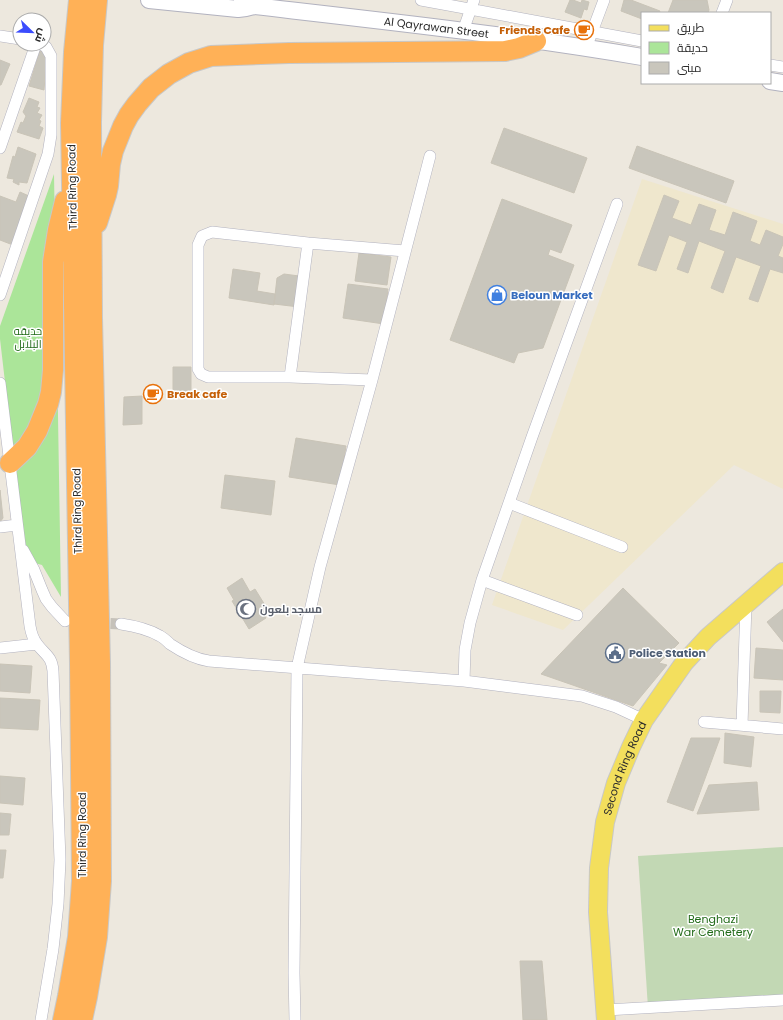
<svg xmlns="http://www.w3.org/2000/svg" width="783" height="1020" font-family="Poppins,Cairo,sans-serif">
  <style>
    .education { fill: #efe7cd }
    .green { fill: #abe599 }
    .cemetery { fill: #c2d8b4 }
    .building { fill: #c9c6bc; stroke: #c9c4b7 }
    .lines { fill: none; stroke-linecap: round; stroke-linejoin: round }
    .street-tunnel { stroke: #c6c2ba; stroke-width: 11; stroke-dasharray: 11 5.5; stroke-linecap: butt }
    .street-casing { stroke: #b2b2bf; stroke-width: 12 }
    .secondary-casing { stroke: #b2b2bf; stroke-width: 18 }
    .primary-casing { stroke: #c8c8c8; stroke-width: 20 }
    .highway-casing { stroke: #c8c8c8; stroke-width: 22 }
    .street { stroke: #fff; stroke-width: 11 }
    .secondary { stroke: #fff; stroke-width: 16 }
    .primary { stroke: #f3df5d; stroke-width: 18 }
    .highway { stroke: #ffb157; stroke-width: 20 }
    .labels { text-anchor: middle; stroke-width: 3; stroke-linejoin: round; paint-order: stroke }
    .street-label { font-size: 11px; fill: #2c2c2c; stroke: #fff }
    .food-label { font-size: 11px; font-weight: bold; fill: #c56008; stroke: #fff; text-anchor: end }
    .shop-label { font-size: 11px; font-weight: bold; fill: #366cbe; stroke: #fff; text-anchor: start }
    .park-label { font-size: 11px; fill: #226b19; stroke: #fff }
    .worship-label { font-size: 11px; font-weight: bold; fill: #5b616d; stroke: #fff; text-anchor: start }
    .service-label { font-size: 11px; font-weight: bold; fill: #4e5e75; stroke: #fff; text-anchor: start }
  </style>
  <rect width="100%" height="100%" fill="#ede8de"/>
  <path class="education" d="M642,179L783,224V489L734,465L563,630L492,605Z"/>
  <path class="green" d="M54,174L61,597L42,565L27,561L10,425L0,339V326Z"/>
  <path class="cemetery" d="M783,847V1001L648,1008L638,856Z"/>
  <path class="building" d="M570,0H573L581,3L582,0L589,2L587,10L584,9L581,18L565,12Z
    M624,0H631L660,11L659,13H642V19L621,11Z
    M673,0H707L709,10L708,13H668Z
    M40,51L47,53L44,90L29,86Z
    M0,60L10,64L1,85H0Z
    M29,98L39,102L37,107L40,108L37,113L42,115L39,120L41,121L39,126L43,128L39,139L17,132L21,122L23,123L26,116L23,112Z
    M504,128L587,158L574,193L491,163Z
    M637,146L734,181L726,203L629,168Z
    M18,147L36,154L27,183L19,182V185L13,182L14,179L7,178L13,156L15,157Z
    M20,192L29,196L13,245L0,240V196L16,202Z
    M664,195L679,201L672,218L691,225L699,204L716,210L709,230L725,235L733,212L757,221L750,241L760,245L766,230L783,237V244L778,256L783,258V273L770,269L758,302L749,299L761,266L736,257L723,293L711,288L725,251L699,241L688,273L677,269L687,242L669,235L656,271L638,265Z
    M502,199L572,225L561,253L550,249L548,255L574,265L543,348L518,353L514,363L450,340Z
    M359,253L391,257L387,285L355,281Z
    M233,269L260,273L257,291L275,294L274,305L229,298Z
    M284,274L299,276V307L274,304L277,278Z
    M348,284L388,289L384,324L343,318Z
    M173,367H191V394L173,393Z
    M142,396V424L123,425L124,397Z
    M296,438L346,446L340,485L289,477Z
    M225,475L275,481L271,515L221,508Z
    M0,490L3,518L0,522Z
    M242,578L250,592L255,589L268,610L263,613L266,618L249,629L232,601L234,600L227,588Z
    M623,588L679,643L659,663L667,665L633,706L541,674Z
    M783,609V642L767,622Z
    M756,648L783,650V680L754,678Z
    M0,664L32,666L30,693L0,691Z
    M760,691H781L780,713L760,712Z
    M0,698L40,700L38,730L0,728Z
    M725,733L754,737L751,767L724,763Z
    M691,738H720L693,811L667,802Z
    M0,776L25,778L23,805L0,803Z
    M757,782L759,810L697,814L709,785Z
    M0,813L11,814L9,835H0Z
    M0,850H6L3,878H0Z
    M520,961H542L547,1020H523Z"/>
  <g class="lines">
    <path class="street-tunnel" d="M94,623L121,624"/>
    <defs>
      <path id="street" d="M421,0L642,41
        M722,13L727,0
        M463,31L474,0
        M0,36L20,39
        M586,48L604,0
        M770,65L783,67
        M0,148L36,44
        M0,295L48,154L51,135V56L46,47L41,44
        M290,377L308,243
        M372,380L290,377H208L201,374L198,369V245L202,236L212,232L308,243L405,251
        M0,383L30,626C31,632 33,639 37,644C45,655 52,656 53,671L60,860L58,904L53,949L41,1020
        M509,503L622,547
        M0,527L17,525
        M23,550L34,570L42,590L46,599L52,607L65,621
        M482,580L577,615
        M121,624C135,626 148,629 160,636C164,638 167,641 170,644C182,652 195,659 209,661L464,681L582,696L616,707L644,720
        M0,648L37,644
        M464,681L465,650L470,623L482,580L532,437L617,204
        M704,722L783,729
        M742,725L746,604
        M606,1010L783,1000
        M295,1020L294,973L297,668L320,567L372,380L430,156"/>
      <g id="secondary">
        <path d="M149,0L238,9L246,8L254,6"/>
        <path id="s1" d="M242,0L254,6C384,21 513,35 642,57"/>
        <path d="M770,81L783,83"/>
      </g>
      <g id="primary">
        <path id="s2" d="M606,1020L598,912L599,868L605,822L616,783L631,747L644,720L665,690L684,663L708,637L783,572"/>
      </g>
      <path id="highway" d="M97,223L106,195L108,186L110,164L113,151L123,126L129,115L137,104L151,88L169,74L189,63L211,56L289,53L505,51L519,48L536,41
        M10,463L27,447L37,431L48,404L51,392L53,370V262L58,230L65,201
        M63,1020L68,996L78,937L82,881L80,663L71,123L74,52L79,0
        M82,1020L87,997L97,937L101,881L100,663L92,318L91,122L93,45L97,0"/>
    </defs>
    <use href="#street" class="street-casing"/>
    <use href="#secondary" class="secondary-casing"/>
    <use href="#primary" class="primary-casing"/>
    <use href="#highway" class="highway-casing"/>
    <use href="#street" class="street"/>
    <use href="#secondary" class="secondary"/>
    <use href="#primary" class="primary"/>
    <use href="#highway" class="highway"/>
  </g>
  <defs>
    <symbol id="cafe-ring" viewBox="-11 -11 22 22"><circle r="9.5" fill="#fff" stroke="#e8710a" stroke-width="1.5"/><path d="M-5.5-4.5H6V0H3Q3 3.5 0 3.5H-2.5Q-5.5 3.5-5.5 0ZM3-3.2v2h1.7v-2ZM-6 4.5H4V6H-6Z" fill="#e8710a"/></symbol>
    <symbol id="shop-ring" viewBox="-11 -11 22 22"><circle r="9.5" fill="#fff" stroke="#3f7fe0" stroke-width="1.5"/><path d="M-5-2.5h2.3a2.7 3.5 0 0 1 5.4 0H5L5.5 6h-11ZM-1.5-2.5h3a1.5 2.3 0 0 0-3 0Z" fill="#3f7fe0"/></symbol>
    <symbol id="mosque-ring" viewBox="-11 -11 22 22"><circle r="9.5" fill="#fff" stroke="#6b7280" stroke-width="1.5"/><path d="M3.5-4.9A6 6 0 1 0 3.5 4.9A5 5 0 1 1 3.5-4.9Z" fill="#6b7280"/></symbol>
    <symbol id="civic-ring" viewBox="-11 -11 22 22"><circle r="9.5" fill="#fff" stroke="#5c6f8a" stroke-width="1.5"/><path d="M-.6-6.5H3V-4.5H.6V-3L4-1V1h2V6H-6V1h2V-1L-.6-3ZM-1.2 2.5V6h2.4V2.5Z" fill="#5c6f8a"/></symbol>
  </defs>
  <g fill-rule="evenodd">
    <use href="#cafe-ring" x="573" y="19" width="22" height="22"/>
    <use href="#shop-ring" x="486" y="284" width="22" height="22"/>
    <use href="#cafe-ring" x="142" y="383" width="22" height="22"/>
    <use href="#mosque-ring" x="235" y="598" width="22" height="22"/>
    <use href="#civic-ring" x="604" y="642" width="22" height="22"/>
  </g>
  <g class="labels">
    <g class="street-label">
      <text dy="4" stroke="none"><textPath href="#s1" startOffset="197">Al Qayrawan Street</textPath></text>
      <text transform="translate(72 187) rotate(-91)" y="4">Third Ring Road</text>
      <text transform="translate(77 511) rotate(-91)" y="4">Third Ring Road</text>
      <text dy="4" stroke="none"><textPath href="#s2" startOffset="256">Second Ring Road</textPath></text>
      <text transform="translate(82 835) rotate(-90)" y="4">Third Ring Road</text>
    </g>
    <g class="food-label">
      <text x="570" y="34">Friends Cafe</text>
      <text x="167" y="398" text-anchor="start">Break cafe</text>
    </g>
    <g class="shop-label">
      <text x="511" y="299">Beloun Market</text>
    </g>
    <g class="park-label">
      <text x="28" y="335">حديقه<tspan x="28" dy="13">البلابل</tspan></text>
      <text x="713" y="923">Benghazi<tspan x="713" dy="13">War Cemetery</tspan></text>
    </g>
    <g class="worship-label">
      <text x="260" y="613">مسجد بلعون</text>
    </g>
    <g class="service-label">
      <text x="629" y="657">Police Station</text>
    </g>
  </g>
  <rect x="641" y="12" width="130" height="72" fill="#ffffff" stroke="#ababab"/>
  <rect x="649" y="25" width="20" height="6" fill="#f3df5d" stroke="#ababab"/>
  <text x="677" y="32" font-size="12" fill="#2c2c2c">طريق</text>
  <rect x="649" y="42" width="20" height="12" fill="#abe599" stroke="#ababab"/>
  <text x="677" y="52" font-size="12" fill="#2c2c2c">حديقة</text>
  <rect x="649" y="62" width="20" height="12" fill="#c9c6bc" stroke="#ababab"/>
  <text x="677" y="72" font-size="12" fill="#2c2c2c">مبنى</text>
  <g transform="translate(32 32) rotate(113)"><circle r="19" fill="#ffffff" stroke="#ababab"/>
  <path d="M0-3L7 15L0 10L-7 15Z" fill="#3b4cfd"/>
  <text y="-6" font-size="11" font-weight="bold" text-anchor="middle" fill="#2c2c2c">ش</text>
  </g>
</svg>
